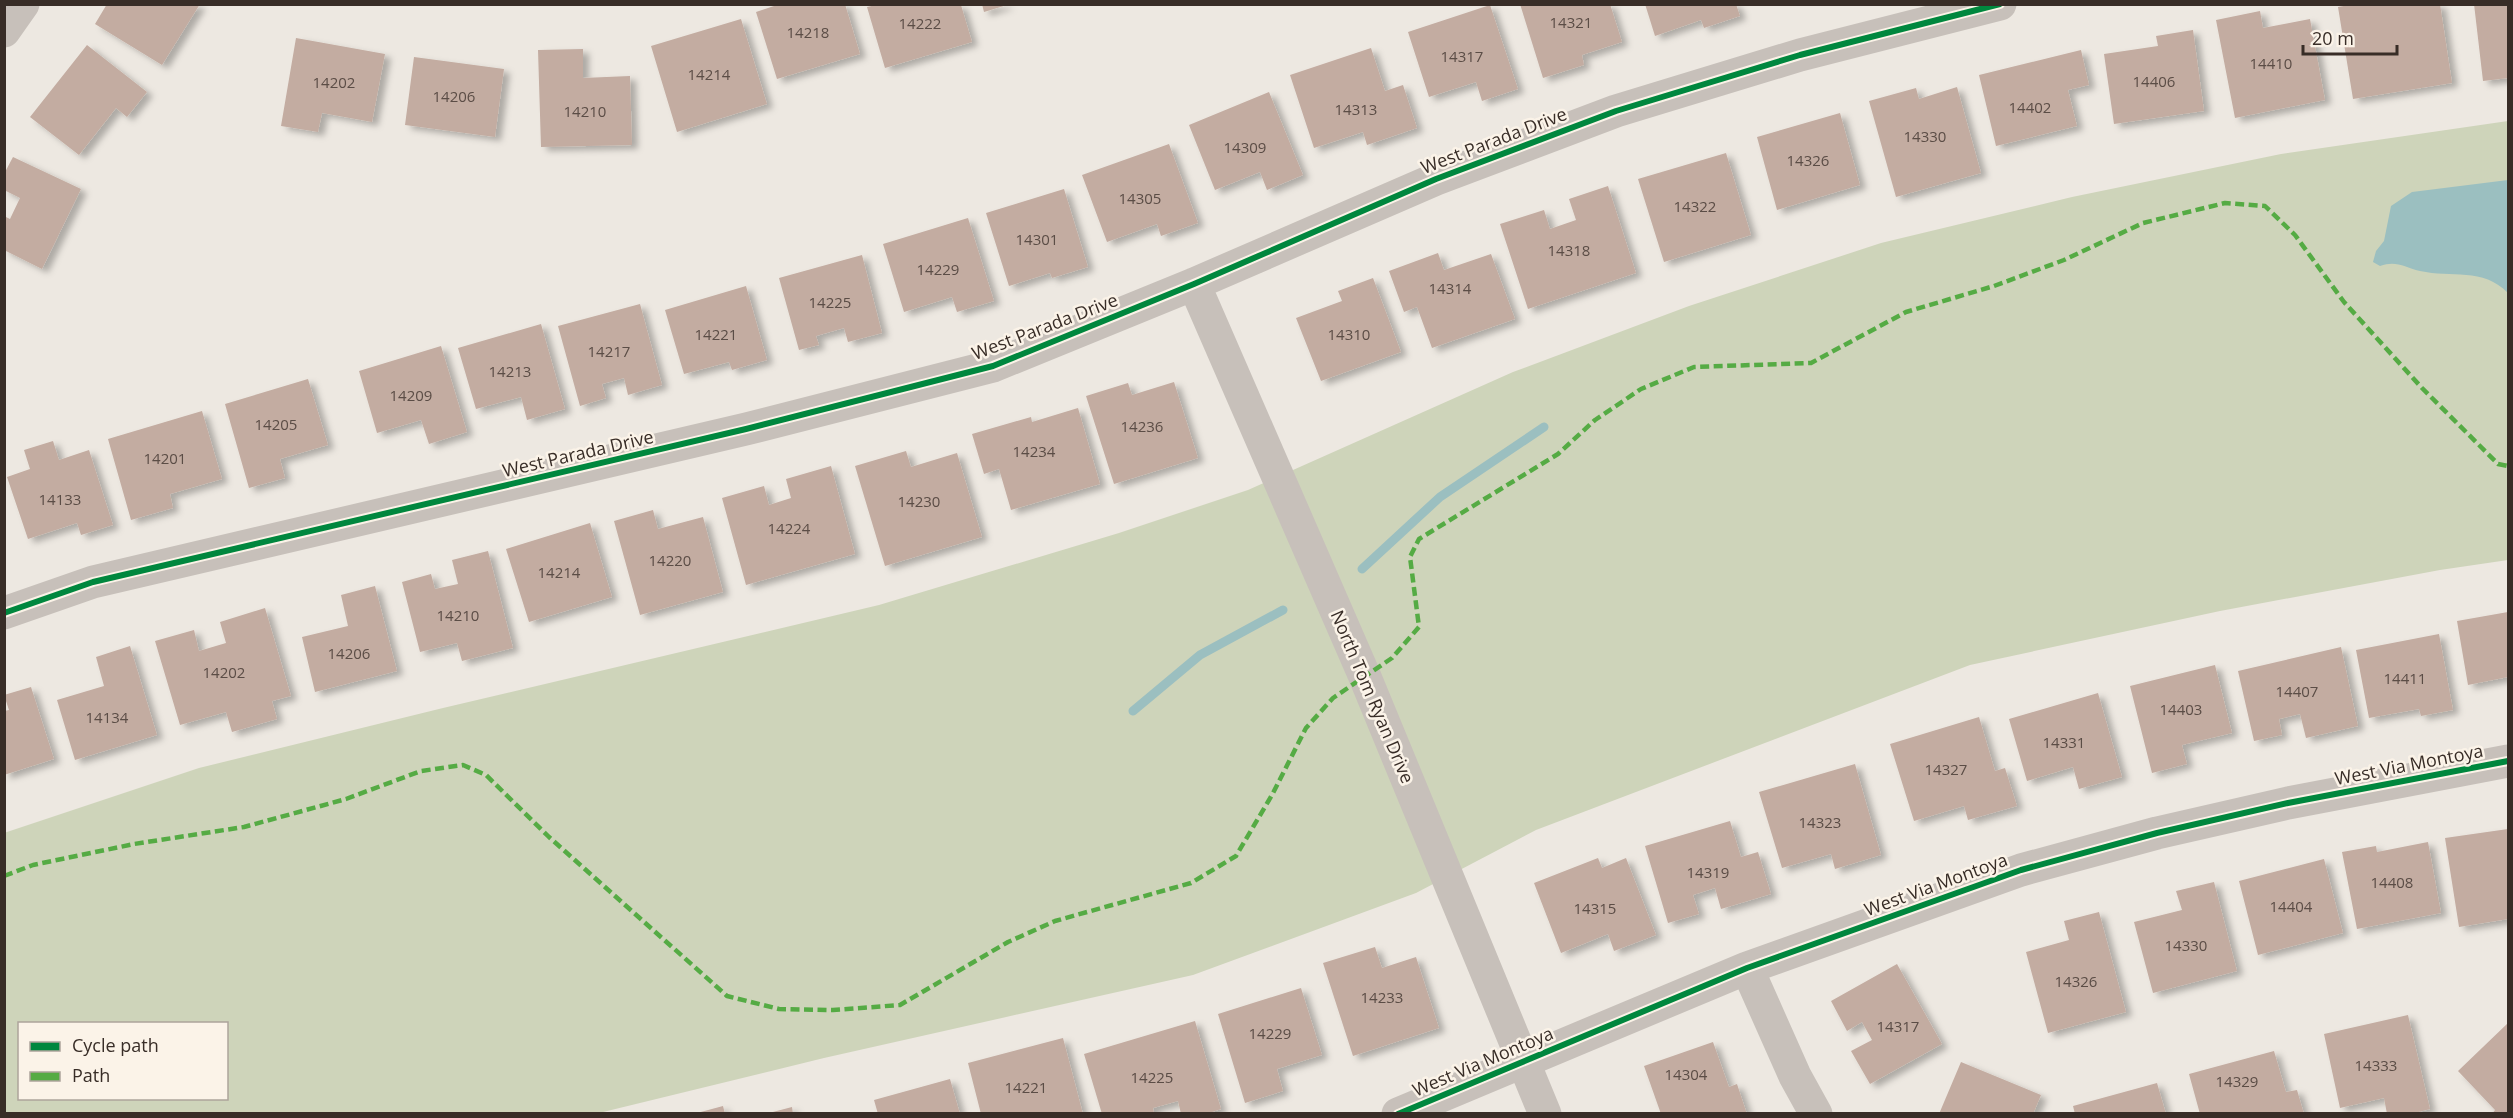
<svg xmlns="http://www.w3.org/2000/svg" width="2513" height="1118" font-family="'Open Sans',sans-serif">
  <style>
    .green { fill: #ced4ba; fill-rule: evenodd }
    .water { fill: #9bbfc0 }
    .lines { fill: none; stroke-linecap: round; stroke-linejoin: round }
    .stream { stroke: #9bbfc0; stroke-width: 9 }
    .building { fill: #c3aca1; filter: url(#shadow) }
    .minor { stroke: #c7c0ba; stroke-width: 33 }
    .quiet { stroke: #55ab44; stroke-width: 4.5; stroke-dasharray: 9 4.5; stroke-linecap: butt }
    .cycleway-casing { stroke: #fbf3e8; stroke-width: 10 }
    .cycleway { stroke: #00873e; stroke-width: 6 }
    .labels { text-anchor: middle; stroke-width: 5; stroke-linejoin: round; paint-order: stroke }
    .number-label { font-size: 15px; fill: #5b4d46 }
    .street-label { font-size: 18px; fill: #382d27; stroke: #fbf3e8 }
  </style>
  <defs>
    <filter id="shadow"><feDropShadow dx="6" dy="4" stdDeviation="3" flood-color="#0004"/></filter>
  </defs>
  <rect width="100%" height="100%" fill="#ede8e1"/>
  <path class="green" d="M2508,121V560L2440,570L2220,611L1970,665L1536,830L1416,893L1193,975L824,1058L599,1113H5L4,833L199,768L443,708L879,605L1119,533L1248,490L1513,372L1689,306L1881,243L2072,197L2281,154ZM20,1024H226V1098H20Z"/>
  <path class="water" d="M2508,180V293C2483,267 2451,278 2420,271C2404,267 2396,260 2380,266L2373,262L2376,251L2384,241L2391,206L2412,192Z"/>
  <g class="lines">
    <path class="stream" d="M1362,569L1440,497L1544,427
      M1133,711L1200,655L1283,610"/>
  </g>
  <path class="building" d="M107,4H200L162,65L95,24Z
    M780,4H845L860,54L777,79L756,12Z
    M982,4H1007V5L984,12Z
    M1520,4H1610L1622,42L1582,55L1584,65L1543,78Z
    M1645,4H1736L1740,16L1704,28L1701,20L1655,36Z
    M2355,4H2440L2452,83L2353,99L2338,7Z
    M2474,4H2508V78L2483,81Z
    M876,5H961L972,42L885,68L867,7Z
    M1490,5L1518,89L1482,101L1476,82L1429,97L1408,32Z
    M2260,11L2263,28L2310,19L2325,100L2235,118L2216,20Z
    M741,19L767,104L677,132L651,46Z
    M2193,30L2204,111L2114,124L2104,54L2158,46L2156,36Z
    M296,38L385,54L372,122L322,113L318,132L281,126Z
    M87,45L147,92L127,117L116,108L79,155L30,117Z
    M1371,48L1385,91L1403,85L1417,128L1367,145L1363,132L1314,148L1290,75Z
    M583,49V78L630,76L632,145L541,147L538,50Z
    M2081,50L2089,85L2068,90L2077,126L1996,146L1979,75Z
    M414,57L504,69L495,137L405,125Z
    M1957,87L1981,173L1896,197L1869,101L1916,88L1919,99Z
    M1269,92L1303,175L1267,190L1260,172L1215,190L1189,125Z
    M1840,113L1860,185L1777,210L1757,137Z
    M1169,144L1198,223L1161,236L1157,224L1107,242L1082,175Z
    M1726,153L1751,235L1664,262L1638,179Z
    M13,157L81,189L42,269L4,250V216L10,219L20,198L4,190V174Z
    M1608,186L1636,273L1528,309L1500,224L1544,210L1550,229L1576,220L1569,199Z
    M1064,189L1088,267L1052,278L1050,273L1009,286L986,213Z
    M968,218L994,301L957,312L952,297L904,312L883,244Z
    M1438,253L1444,270L1491,254L1515,319L1432,348L1417,307L1404,312L1389,271Z
    M862,255L882,333L848,342L844,328L816,336L819,345L799,350L779,278Z
    M1373,278L1401,352L1321,381L1296,318L1342,301L1338,291Z
    M746,286L767,360L732,370L729,362L684,374L665,310Z
    M640,304L662,385L628,395L624,378L602,384L606,398L580,406L558,326Z
    M541,324L565,409L527,420L521,397L476,409L458,348Z
    M441,346L467,432L429,444L421,420L377,433L359,371Z
    M308,379L328,445L280,459L285,478L249,488L225,404Z
    M1174,382L1198,458L1114,484L1086,396L1128,383L1132,395Z
    M1078,408L1100,484L1011,510L999,469L984,474L972,434L1031,417L1032,422Z
    M202,411L222,479L170,494L173,508L131,520L108,439Z
    M53,441L59,460L89,450L113,525L81,535L77,523L28,539L7,477L30,469L24,450Z
    M906,451L911,467L957,453L982,537L885,566L855,466Z
    M831,466L855,554L746,585L722,498L764,486L769,505L791,498L786,479Z
    M653,510L658,529L703,517L723,592L640,615L614,521Z
    M590,523L612,597L529,622L506,549Z
    M488,551L513,648L462,661L457,643L420,652L402,582L431,574L435,589L458,584L452,560Z
    M375,586L397,671L315,692L302,637L348,626L341,595Z
    M265,608L291,696L272,701L277,719L232,732L226,712L180,725L155,641L194,630L199,651L226,643L220,622Z
    M2508,612V677L2468,685L2457,621Z
    M2439,634L2453,710L2421,716L2419,709L2369,718L2356,650Z
    M130,646L157,735L75,760L57,700L104,686L96,657Z
    M2341,647L2358,726L2306,738L2300,714L2279,719L2282,735L2254,741L2238,671Z
    M2215,665L2232,733L2182,745L2187,764L2152,773L2130,686Z
    M31,687L54,759L4,775V711L9,710L4,695Z
    M2098,693L2122,777L2079,789L2073,767L2027,781L2009,719Z
    M1979,717L1995,771L2005,768L2017,806L1968,820L1964,806L1914,821L1890,744Z
    M1855,764L1881,855L1835,869L1831,854L1782,868L1759,792Z
    M1730,821L1741,857L1758,852L1771,894L1721,909L1715,888L1693,895L1699,914L1668,923L1645,846Z
    M2508,829V919L2459,927L2445,838Z
    M2428,842L2441,913L2357,929L2342,852L2376,846L2377,852Z
    M1598,858L1602,868L1626,858L1656,935L1614,951L1608,934L1561,953L1534,883Z
    M2324,859L2343,933L2258,955L2239,881Z
    M2214,882L2237,971L2153,993L2134,922L2182,910L2176,891Z
    M2099,912L2126,1012L2048,1033L2026,952L2069,940L2064,921Z
    M1375,947L1382,968L1416,957L1439,1028L1353,1056L1323,963Z
    M1897,964L1942,1044L1870,1084L1851,1051L1872,1040L1862,1022L1847,1031L1831,1001Z
    M1301,988L1322,1055L1277,1069L1283,1091L1245,1103L1218,1014Z
    M2408,1015L2430,1109L2411,1114H2387L2384,1098L2340,1108L2324,1034Z
    M1195,1021L1221,1109L1206,1114H1181L1178,1101L1153,1108L1154,1114H1102L1084,1054Z
    M2508,1023V1114H2492L2495,1110L2458,1071Z
    M1063,1038L1083,1114H981L968,1063Z
    M1713,1042L1729,1087L1737,1084L1747,1114H1661L1644,1066Z
    M2274,1051L2286,1092L2297,1090L2304,1114H2200L2189,1074Z
    M1961,1062L2041,1095L2033,1114H1939Z
    M950,1079L960,1114H878L874,1100Z
    M2157,1083L2166,1114H2075L2073,1106Z
    M723,1106L725,1114H697V1113Z
    M792,1107L793,1114H770L769,1113Z"/>
  <g class="lines">
    <path class="minor" d="M4,31L23,4
      M1194,284L1365,677L1545,1114
      M4,613L93,582L746,429L993,366L1194,284L1436,179L1616,111L1800,55L2000,4
      M1747,968L1795,1076L1816,1114
      M1398,1114L1747,968L2021,870L2157,833L2288,803L2508,761"/>
    <path class="quiet" d="M4,876L33,865L134,844L244,827L346,799L421,771L463,765L486,775L549,837L727,996L779,1009L833,1010L900,1005L1008,942L1055,921L1191,883L1236,856L1272,795L1306,728L1333,698L1392,658L1419,627L1410,557L1419,539L1558,454L1595,420L1641,389L1694,367L1811,363L1906,312L1994,286L2064,260L2143,223L2225,203L2265,206L2295,235L2344,302L2422,388L2498,464L2508,466"/>
    <defs>
      <path id="cycleway" d="M4,613L93,582L746,429L993,366L1194,284L1436,179L1616,111L1800,55L2000,4
        M1398,1114L1747,968L2021,870L2157,833L2288,803L2508,761"/>
    </defs>
    <use href="#cycleway" class="cycleway-casing"/>
    <use href="#cycleway" class="cycleway"/>
  </g>
  <g class="labels">
    <g class="number-label">
      <text x="1571" y="28">14321</text>
      <text x="920" y="29">14222</text>
      <text x="808" y="38">14218</text>
      <text x="1462" y="62">14317</text>
      <text x="2271" y="69">14410</text>
      <text x="709" y="80">14214</text>
      <text x="2154" y="87">14406</text>
      <text x="334" y="88">14202</text>
      <text x="454" y="102">14206</text>
      <text x="2030" y="113">14402</text>
      <text x="1356" y="115">14313</text>
      <text x="585" y="117">14210</text>
      <text x="1925" y="142">14330</text>
      <text x="1245" y="153">14309</text>
      <text x="1808" y="166">14326</text>
      <text x="1140" y="204">14305</text>
      <text x="1695" y="212">14322</text>
      <text x="1037" y="245">14301</text>
      <text x="1569" y="256">14318</text>
      <text x="938" y="275">14229</text>
      <text x="1450" y="294">14314</text>
      <text x="830" y="308">14225</text>
      <text x="716" y="340">14221</text>
      <text x="1349" y="340">14310</text>
      <text x="609" y="357">14217</text>
      <text x="510" y="377">14213</text>
      <text x="411" y="401">14209</text>
      <text x="276" y="430">14205</text>
      <text x="1142" y="432">14236</text>
      <text x="1034" y="457">14234</text>
      <text x="165" y="464">14201</text>
      <text x="60" y="505">14133</text>
      <text x="919" y="507">14230</text>
      <text x="789" y="534">14224</text>
      <text x="670" y="566">14220</text>
      <text x="559" y="578">14214</text>
      <text x="458" y="621">14210</text>
      <text x="349" y="659">14206</text>
      <text x="224" y="678">14202</text>
      <text x="2405" y="684">14411</text>
      <text x="2297" y="697">14407</text>
      <text x="2181" y="715">14403</text>
      <text x="107" y="723">14134</text>
      <text x="2064" y="748">14331</text>
      <text x="1946" y="775">14327</text>
      <text x="1820" y="828">14323</text>
      <text x="1708" y="878">14319</text>
      <text x="2392" y="888">14408</text>
      <text x="2291" y="912">14404</text>
      <text x="1595" y="914">14315</text>
      <text x="2186" y="951">14330</text>
      <text x="2076" y="987">14326</text>
      <text x="1382" y="1003">14233</text>
      <text x="1898" y="1032">14317</text>
      <text x="1270" y="1039">14229</text>
      <text x="2376" y="1071">14333</text>
      <text x="1686" y="1080">14304</text>
      <text x="1152" y="1083">14225</text>
      <text x="2237" y="1087">14329</text>
      <text x="1026" y="1093">14221</text>
    </g>
    <g class="street-label">
      <text transform="translate(1494 141) rotate(-21)" y="6">West Parada Drive</text>
      <text transform="translate(1045 327) rotate(-21)" y="6">West Parada Drive</text>
      <text transform="translate(578 454) rotate(-13)" y="6">West Parada Drive</text>
      <text transform="translate(1372 697) rotate(67)" y="6">North Tom Ryan Drive</text>
      <text transform="translate(2409 765) rotate(-11)" y="6">West Via Montoya</text>
      <text transform="translate(1936 885) rotate(-20)" y="6">West Via Montoya</text>
      <text transform="translate(1483 1062) rotate(-23)" y="6">West Via Montoya</text>
    </g>
  </g>
  <rect width="2513" height="1118" fill="none" stroke="#382d27" stroke-width="12"/>
  <rect x="18" y="1022" width="210" height="78" fill="#fbf3e8" stroke="#ada49b" stroke-width="1.5"/>
  <rect x="30" y="1042" width="30" height="9" fill="#00873e" stroke="#ada49b" stroke-width="1.5"/>
  <text x="72" y="1052" font-size="18" fill="#382d27">Cycle path</text>
  <rect x="30" y="1072" width="30" height="9" fill="#55ab44" stroke="#ada49b" stroke-width="1.5"/>
  <text x="72" y="1082" font-size="18" fill="#382d27">Path</text>
  <path d="M2303 45v9h94v-9" fill="none" stroke="#382d27" stroke-width="3"/>
  <text x="2312" y="45" font-size="18" fill="#382d27" stroke="#fbf3e8" stroke-width="4.5" paint-order="stroke">20 m</text>
</svg>
